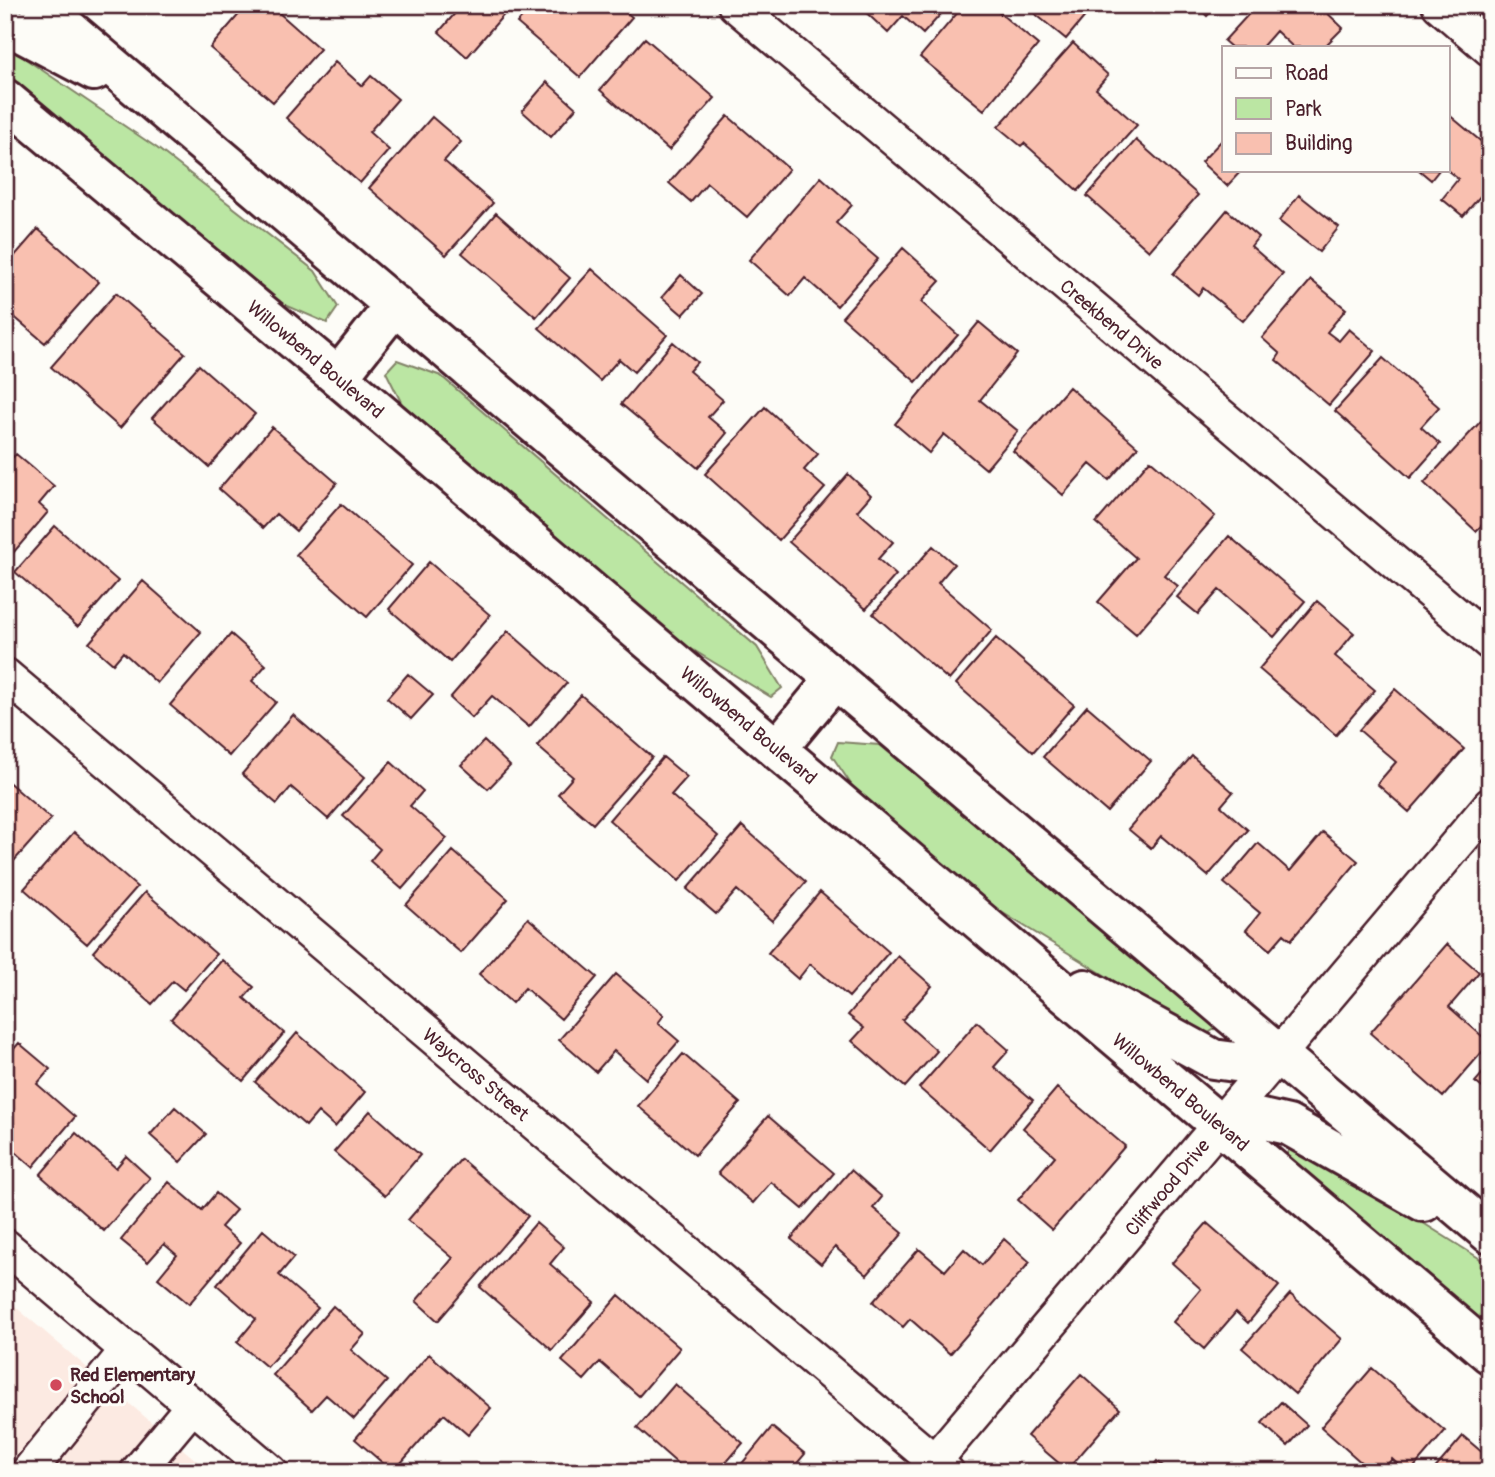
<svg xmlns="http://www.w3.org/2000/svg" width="1495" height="1477" font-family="Pangolin,sans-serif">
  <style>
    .built { fill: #fceae2 }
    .green { fill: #bbe6a3; stroke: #828267; stroke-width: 2 }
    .building { fill: #f9c0b0; stroke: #4a1f2b; stroke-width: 2 }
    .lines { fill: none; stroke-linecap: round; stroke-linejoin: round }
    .minor-casing { stroke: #4a1f2b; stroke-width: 38 }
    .major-casing { stroke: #4a1f2b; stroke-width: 44 }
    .minor { stroke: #fdfcf7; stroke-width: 33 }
    .major { stroke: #fdfcf7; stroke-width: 38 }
    .poi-dot { fill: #d1495b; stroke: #fdfcf7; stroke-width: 2.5 }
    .labels { text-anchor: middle; stroke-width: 6; stroke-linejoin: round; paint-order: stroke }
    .street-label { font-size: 19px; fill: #4a1f2b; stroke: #fdfcf7 }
    .poi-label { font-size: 19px; font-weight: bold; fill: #4a1f2b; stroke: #fdfcf7; text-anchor: start }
  </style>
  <rect width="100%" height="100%" fill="#fdfcf7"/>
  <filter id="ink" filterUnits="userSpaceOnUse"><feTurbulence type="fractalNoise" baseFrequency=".0143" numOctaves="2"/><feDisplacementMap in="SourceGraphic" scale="14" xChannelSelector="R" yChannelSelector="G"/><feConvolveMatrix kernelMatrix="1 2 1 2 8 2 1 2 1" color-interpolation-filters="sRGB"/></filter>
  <g filter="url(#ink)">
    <path class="built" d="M5,1298L210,1472H5Z"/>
    <path class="green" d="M5,45L157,148L315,271L338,307L327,323L276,301L5,72Z
      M397,360L441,376L757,647L782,688L771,697L685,645L404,408L386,372Z
      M838,742L880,745L1216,1028L1204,1036L985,902L861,799L832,756Z
      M1291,1140L1490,1265V1332L1286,1158Z"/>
    <path class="building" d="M247,5H270L320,49L273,102L210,48Z
      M462,5H500L507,11L467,57L439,32Z
      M533,5H618L632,17L580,77L517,23Z
      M858,5H949L923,34L903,16L888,33Z
      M964,5H990L1038,45L984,110L920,57Z
      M1041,5H1077L1087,14L1066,39L1034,13Z
      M1196,5H1218L1207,16Z
      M1257,5H1319L1343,28L1324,47H1293L1276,31L1262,47H1231L1224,41Z
      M645,38L715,98L669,150L600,90Z
      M1073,43L1108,75L1096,89L1137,125L1078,191L1024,143L1021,146L998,127Z
      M335,62L362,86L371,76L398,99L369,132L389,150L360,183L286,118Z
      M547,82L576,108L551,137L522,111Z
      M1448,114L1490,149V185L1463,216L1442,199L1458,179L1447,170Z
      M728,116L789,169L747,217L707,183L691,202L669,183Z
      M432,117L461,142L444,161L493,203L446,255L369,188Z
      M1224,138V170H1242L1227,186L1201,162Z
      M1136,140L1198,195L1149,251L1087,196Z
      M1419,170H1439L1431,180Z
      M821,177L852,205L836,223L878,259L837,306L805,278L790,296L749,260Z
      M1299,195L1339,227L1319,252L1279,221Z
      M1227,210L1258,237L1251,246L1283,274L1243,321L1203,288L1198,295L1173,274Z
      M496,213L570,278L536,317L462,253Z
      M38,229L99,282L45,343L5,309V267Z
      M903,248L940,281L921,302L958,335L916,382L842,317Z
      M592,269L667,335L634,372L619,359L600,381L539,328Z
      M681,275L702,294L683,315L662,297Z
      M1311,280L1346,309L1327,332L1339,341L1349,329L1375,351L1329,405L1276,360L1280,354L1262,338Z
      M116,293L185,353L120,428L51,367Z
      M979,322L1017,354L980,400L1018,431L986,469L944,434L929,453L895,424Z
      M673,342L697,362L689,371L723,400L708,417L727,433L698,468L621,404Z
      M1383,358L1439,407L1421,427L1440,444L1410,478L1335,411Z
      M199,365L255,414L209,467L152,418Z
      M1069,387L1138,447L1109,480L1090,464L1063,495L1013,451Z
      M765,407L818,454L804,470L825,488L779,540L705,474Z
      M1482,420L1490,427V527L1485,522L1476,531L1424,483Z
      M272,427L337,483L296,531L276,514L263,528L219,489Z
      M16,454L54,486L39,504L48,512L7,560L5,558V465Z
      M1150,460L1215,516L1164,575L1178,586L1136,634L1098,602L1136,558L1096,523Z
      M848,474L871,495L857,511L893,542L878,559L896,575L866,609L789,542Z
      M341,504L412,565L367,617L296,555Z
      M55,526L118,581L78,627L15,572Z
      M1229,536L1305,601L1274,637L1219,590L1198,614L1177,597Z
      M933,546L954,564L938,583L992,630L949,680L873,614Z
      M429,562L490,615L450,662L389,609Z
      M143,581L201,632L157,683L123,652L113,664L89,643Z
      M1317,601L1354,633L1335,656L1375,690L1336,735L1259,669Z
      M508,631L567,683L529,727L492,696L472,718L450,698Z
      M231,634L266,665L252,681L276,702L229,756L170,705Z
      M996,638L1074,705L1033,752L956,684Z
      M408,674L433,695L411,719L387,698Z
      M1395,689L1464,749L1409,812L1377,784L1396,762L1359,730Z
      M581,695L652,757L593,824L558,794L573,777L537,746Z
      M1087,706L1151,761L1107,812L1043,757Z
      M293,715L365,777L328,819L291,787L277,804L242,774Z
      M484,741L510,766L488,789L461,765Z
      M1192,756L1233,792L1221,806L1248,830L1208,876L1161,836L1151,848L1128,829Z
      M663,757L687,777L671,795L718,836L679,881L609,820Z
      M391,762L423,791L410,806L447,838L402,889L370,861L380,849L343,816Z
      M5,779L51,819L5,871Z
      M742,826L806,882L772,921L737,890L716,914L687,889Z
      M74,832L137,887L87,944L24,889Z
      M1323,832L1358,861L1291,940L1284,934L1270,950L1246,930L1260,913L1224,883L1258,843L1290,871Z
      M453,851L508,899L461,953L406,905Z
      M145,892L216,954L184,990L173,981L152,1004L93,952Z
      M820,892L889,952L849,997L810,964L798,979L768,953Z
      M528,918L597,977L561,1019L525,988L512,1003L479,974Z
      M1447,944L1479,972L1449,1007L1490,1043L1443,1097L1370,1033Z
      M898,956L932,986L902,1020L937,1051L905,1087L852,1041L864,1028L848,1015Z
      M222,960L254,987L244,998L284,1033L243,1081L171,1019Z
      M616,974L664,1015L658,1023L679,1041L646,1079L614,1051L596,1072L559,1040Z
      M977,1022L1009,1050L994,1067L1033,1100L990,1150L919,1088Z
      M297,1033L365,1092L335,1127L318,1112L306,1126L255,1082Z
      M19,1043L50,1069L37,1084L75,1117L33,1167L5,1143V1059Z
      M683,1054L740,1103L695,1155L638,1106Z
      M1490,1065V1094L1475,1082Z
      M1057,1088L1125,1146L1052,1230L1018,1200L1055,1156L1023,1128Z
      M175,1107L206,1134L180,1162L150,1135Z
      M370,1111L420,1155L385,1196L334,1152Z
      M768,1116L834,1173L803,1209L771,1182L753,1203L718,1173Z
      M76,1133L116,1168L126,1156L150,1178L104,1231L40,1175Z
      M461,1159L528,1216L438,1321L416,1301L453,1258L408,1220Z
      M851,1170L882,1197L873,1208L903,1233L867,1275L835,1247L821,1264L791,1239Z
      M169,1182L202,1210L216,1193L236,1210L221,1227L240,1243L189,1304L158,1278L177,1255L164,1244L148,1262L121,1240Z
      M536,1223L564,1247L550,1264L594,1302L552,1350L480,1287Z
      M1207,1223L1279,1286L1248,1323L1236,1312L1204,1349L1173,1322L1201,1289L1172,1263Z
      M263,1230L294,1257L279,1275L318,1308L267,1367L237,1342L256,1319L217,1285Z
      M1004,1239L1030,1262L950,1354L910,1319L903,1327L873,1302L919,1249L945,1271L964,1249L982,1265Z
      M1290,1294L1342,1339L1295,1394L1242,1348Z
      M619,1295L680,1348L639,1396L600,1362L584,1380L562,1361Z
      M333,1306L365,1334L351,1350L387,1381L354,1419L326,1395L312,1410L273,1375Z
      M429,1354L491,1408L468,1435L444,1414L393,1472L355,1439Z
      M1372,1368L1445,1431L1410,1472H1406L1392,1459L1381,1472H1372L1321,1427Z
      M1081,1374L1120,1409L1067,1470L1027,1436Z
      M675,1384L743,1443L718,1472H687L637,1428Z
      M1281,1402L1307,1425L1288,1446L1262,1423Z
      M772,1427L805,1454L793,1468L797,1472H735Z
      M1463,1436L1490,1459V1472H1432Z
      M1157,1461L1170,1472H1148Z"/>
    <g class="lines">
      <defs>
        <path id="minor" d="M735,5L1490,643
          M1439,5L1490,49
          M5,675L947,1472
          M5,1246L271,1472
          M28,1472L128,1349
          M137,1472L193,1405
          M925,1472L1490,805"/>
        <path id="major" d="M40,5L1490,1234
          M5,24L94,71
          M5,99L338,377L1490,1354
          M338,377L395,305
          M777,749L835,679
          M1085,989L1213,1059L1250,1064L1278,1055
          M1220,1124L1253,1117L1288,1125L1424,1202"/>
      </defs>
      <use href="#minor" class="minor-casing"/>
      <use href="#major" class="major-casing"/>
      <use href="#minor" class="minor"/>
      <use href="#major" class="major"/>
    </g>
  </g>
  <circle class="poi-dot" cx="56" cy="1385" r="7"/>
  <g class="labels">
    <g class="street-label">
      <text transform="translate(1112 324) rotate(40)" y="7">Creekbend Drive</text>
      <text transform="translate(316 359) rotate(40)" y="7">Willowbend Boulevard</text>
      <text transform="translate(749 725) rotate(40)" y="7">Willowbend Boulevard</text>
      <text transform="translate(476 1074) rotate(40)" y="7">Waycross Street</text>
      <text transform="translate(1181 1092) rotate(40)" y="7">Willowbend Boulevard</text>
      <text transform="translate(1167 1187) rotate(-50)" y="7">Cliffwood Drive</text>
    </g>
    <g class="poi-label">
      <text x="70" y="1381">Red Elementary<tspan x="70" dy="22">School</tspan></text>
    </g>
  </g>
  <rect width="1495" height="1477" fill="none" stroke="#fdfcf7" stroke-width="28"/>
  <rect x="14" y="14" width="1467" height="1449" fill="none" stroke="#4a1f2b" stroke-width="2.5" filter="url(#ink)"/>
  <rect x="1222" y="46" width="228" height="126" fill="#fdfcf7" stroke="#b5a4a5" stroke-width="2"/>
  <rect x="1236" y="68" width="35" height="10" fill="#fdfcf7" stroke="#b5a4a5" stroke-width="2"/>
  <text x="1285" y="80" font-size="21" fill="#4a1f2b">Road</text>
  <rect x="1236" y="98" width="35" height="21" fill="#bbe6a3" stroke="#b5a4a5" stroke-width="2"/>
  <text x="1285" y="116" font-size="21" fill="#4a1f2b">Park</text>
  <rect x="1236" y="133" width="35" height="21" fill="#f9c0b0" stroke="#b5a4a5" stroke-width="2"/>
  <text x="1285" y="150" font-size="21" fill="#4a1f2b">Building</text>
</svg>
